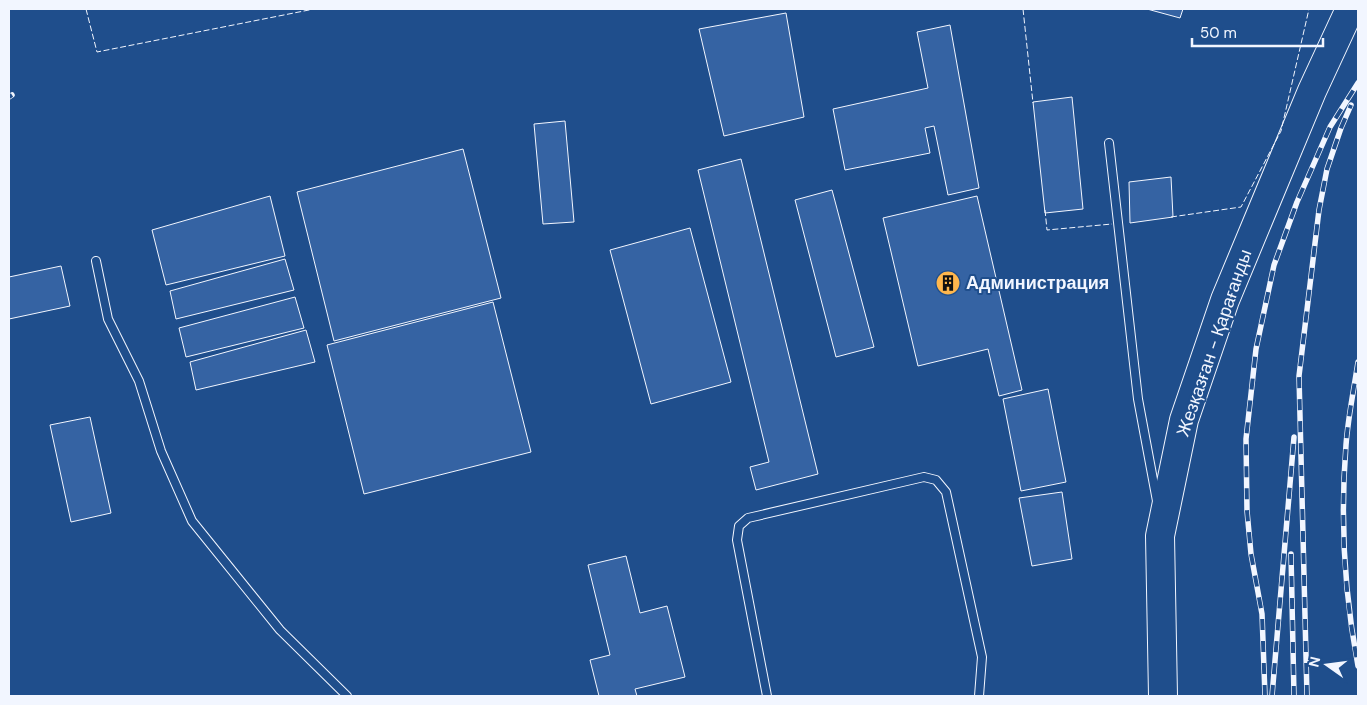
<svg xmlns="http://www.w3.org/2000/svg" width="1367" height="705" font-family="'DM Sans',sans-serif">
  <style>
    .building { fill: #3563a3; stroke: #f2f6ff }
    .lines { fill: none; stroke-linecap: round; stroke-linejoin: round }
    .lane-casing { stroke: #f2f6ff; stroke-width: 10 }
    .highway-casing { stroke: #f2f6ff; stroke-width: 30 }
    .lane { stroke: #1f4e8c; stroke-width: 8 }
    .highway { stroke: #1f4e8c; stroke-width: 28 }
    .rail-casing { stroke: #f2f6ff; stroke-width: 5.5 }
    .rail { stroke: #1f4e8c; stroke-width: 4; stroke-dasharray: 11; stroke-linecap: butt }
    .fence { stroke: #f2f6ff; stroke-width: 1; stroke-dasharray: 6 2.5; stroke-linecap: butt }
    .labels { text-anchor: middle; stroke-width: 4; stroke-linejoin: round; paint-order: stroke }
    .poi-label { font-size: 18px; font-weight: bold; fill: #f2f6ff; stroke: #1f4e8c; text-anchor: start }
    .street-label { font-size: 18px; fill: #f2f6ff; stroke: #1f4e8c }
  </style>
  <rect width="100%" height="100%" fill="#1f4e8c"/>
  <path class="building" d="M1147,9H1183L1180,18Z
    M786,13L804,117L724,136L699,29Z
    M950,25L979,188L948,195L934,126L925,128L930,153L845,170L833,109L928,88L917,32Z
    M1072,97L1083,209L1045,213L1033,102Z
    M565,121L574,222L543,224L534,124Z
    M463,149L501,298L334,341L297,192Z
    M741,159L818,474L756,490L750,467L769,462L698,170Z
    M1171,177L1173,217L1130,223L1129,182Z
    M832,190L874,347L836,357L795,200Z
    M270,196L285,256L166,285L152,230Z
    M977,196L1022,390L999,396L988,349L918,366L883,218Z
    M690,228L731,382L651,404L610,250Z
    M285,259L294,290L176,319L170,291Z
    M61,266L70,306L9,319V277Z
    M295,297L304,328L186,357L179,328Z
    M493,302L531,452L364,494L327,345Z
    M306,330L315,362L196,390L190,362Z
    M1048,389L1066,482L1021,491L1003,399Z
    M90,417L111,513L71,522L50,425Z
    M1062,492L1072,559L1032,566L1019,498Z
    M626,556L640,613L667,606L685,677L635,689L637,696H599L590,660L610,655L588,565Z"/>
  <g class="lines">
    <defs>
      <path id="lane" d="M1109,143L1138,399L1157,501
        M96,261L108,319L139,381L161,451L192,521L280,630L347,696
        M767,696L737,540L739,526L748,518L924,477L936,480L946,492L982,657L979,696"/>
      <path id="highway" d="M1163,696L1160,536L1184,420L1225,300L1312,91L1350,9"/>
    </defs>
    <use href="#lane" class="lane-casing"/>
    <use href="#highway" class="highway-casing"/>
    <use href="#lane" class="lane"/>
    <use href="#highway" class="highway"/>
    <defs>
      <path id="rail" d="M9,97L12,95
        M1358,362C1354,389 1348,417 1346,445C1340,521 1344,592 1358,666
        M1291,554L1294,696
        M1265,696L1262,614L1251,554L1247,511L1246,439L1256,349L1274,265L1297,202L1330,127L1358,83
        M1272,696L1294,437
        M1307,696L1299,376L1319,210L1327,169L1341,128L1351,105"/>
    </defs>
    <use href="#rail" class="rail-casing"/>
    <use href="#rail" class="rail"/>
    <path class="fence" d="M86,9L97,52L314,9
      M1023,9L1033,103
      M1045,210L1047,230L1112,224
      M1171,217L1241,207L1281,131L1309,9"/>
  </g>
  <defs>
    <symbol id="building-disc" viewBox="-11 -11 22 22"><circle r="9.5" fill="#ffb74d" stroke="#1f4e8c"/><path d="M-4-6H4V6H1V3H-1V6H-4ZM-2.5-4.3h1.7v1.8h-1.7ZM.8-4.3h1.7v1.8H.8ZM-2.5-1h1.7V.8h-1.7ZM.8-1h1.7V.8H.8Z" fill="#111"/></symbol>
  </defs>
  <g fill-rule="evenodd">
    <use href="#building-disc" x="934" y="269" width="28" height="28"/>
  </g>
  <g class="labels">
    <g class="poi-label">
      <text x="966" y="289">Администрация</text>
    </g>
    <g class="street-label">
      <text transform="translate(1214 343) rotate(-71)" y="6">Жезқазған - Қарағанды</text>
    </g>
  </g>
  <rect width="1367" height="705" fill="none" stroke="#f2f6ff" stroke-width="20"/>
  <g transform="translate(1327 665) rotate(284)" stroke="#1f4e8c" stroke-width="4" paint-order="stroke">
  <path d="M0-4L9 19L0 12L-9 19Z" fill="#f2f6ff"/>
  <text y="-8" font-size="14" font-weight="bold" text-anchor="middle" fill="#f2f6ff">N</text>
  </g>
  <path d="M1192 38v8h131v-8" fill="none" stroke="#f2f6ff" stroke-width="2.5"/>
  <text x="1200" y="38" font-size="15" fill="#f2f6ff" stroke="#1f4e8c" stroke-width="4" paint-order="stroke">50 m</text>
</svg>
